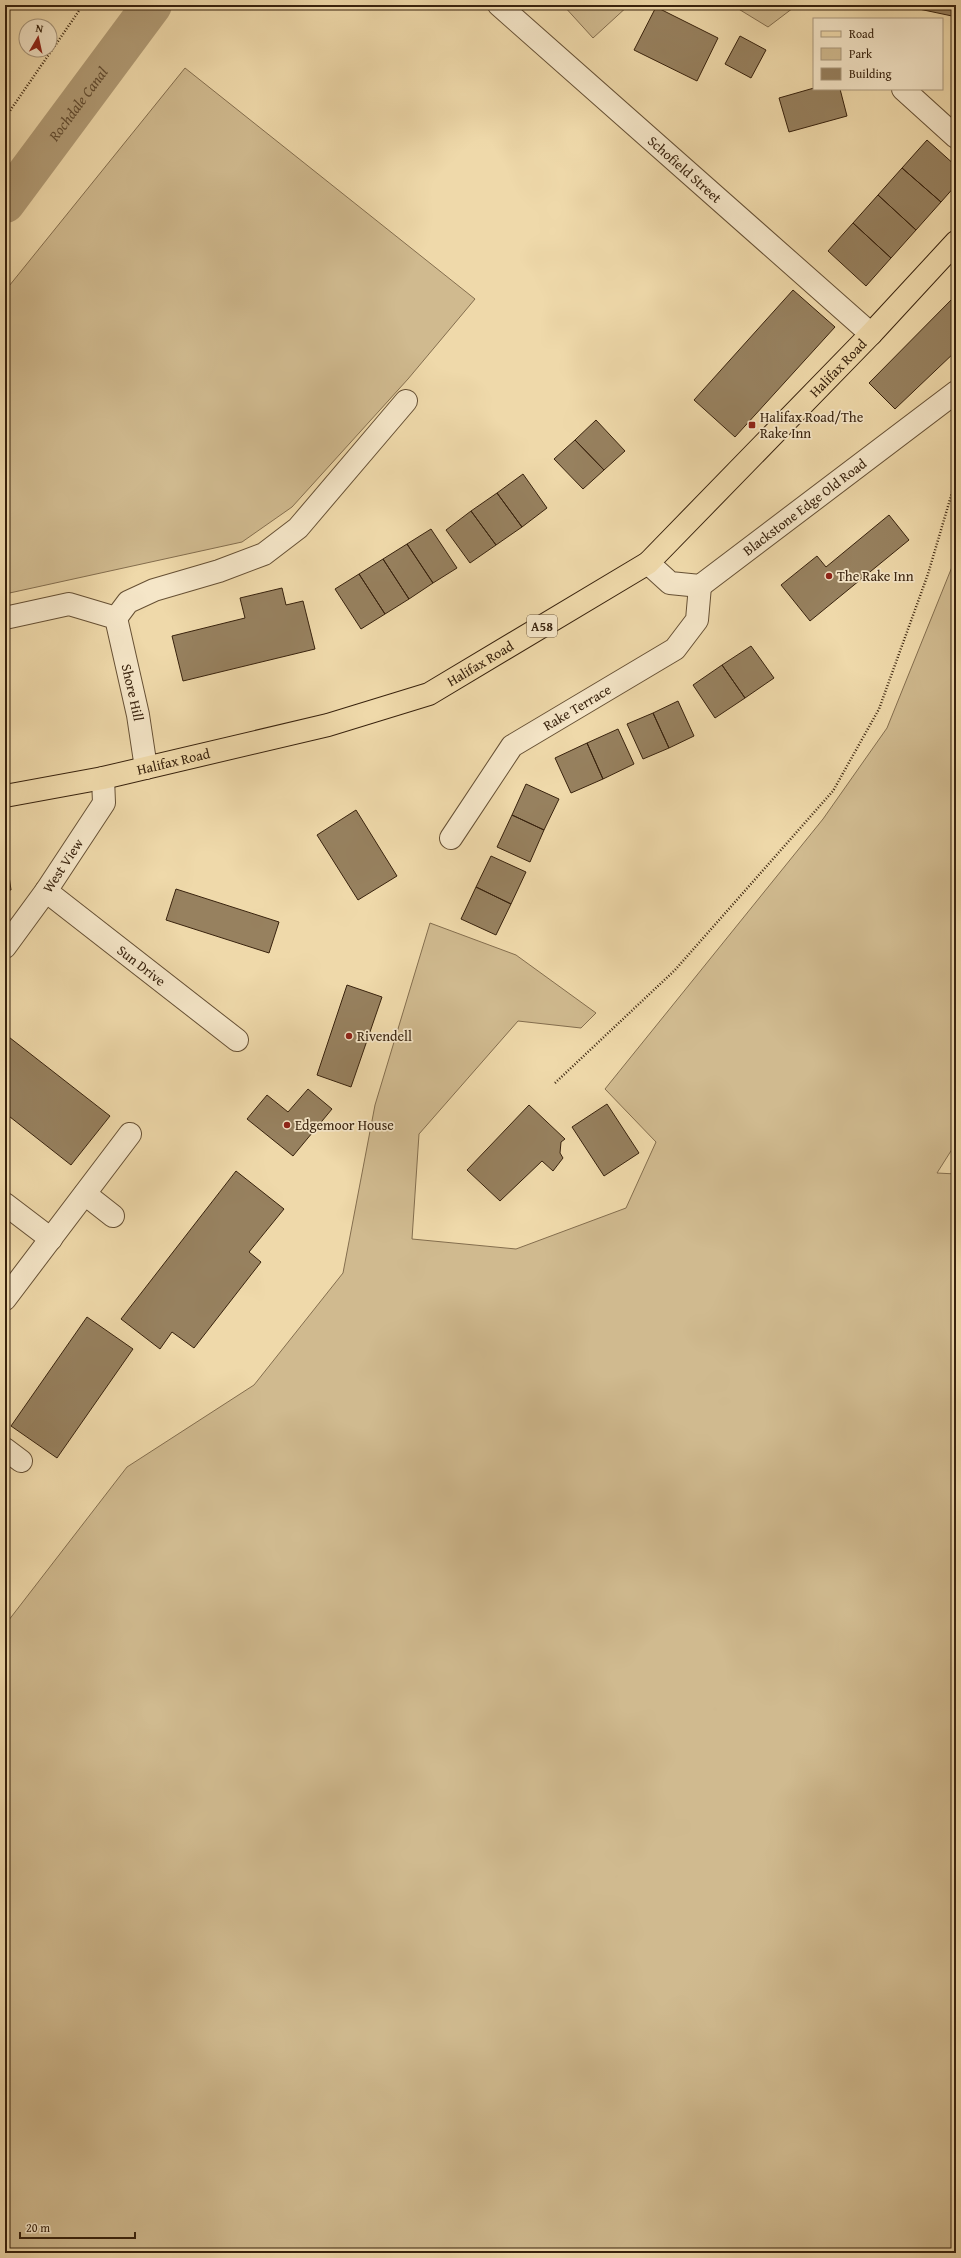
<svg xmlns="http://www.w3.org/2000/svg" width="961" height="2258" font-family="'Gentium Book Plus',serif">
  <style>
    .green { fill: #d0ba8f; stroke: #846e4e }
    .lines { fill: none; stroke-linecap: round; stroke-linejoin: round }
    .canal { stroke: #b19b75; stroke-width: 40 }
    .building { fill: #97815f; stroke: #38220d }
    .service-casing { stroke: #665034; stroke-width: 24 }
    .minor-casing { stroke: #665034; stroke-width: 24 }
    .tertiary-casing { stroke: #665034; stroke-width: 24 }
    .primary-casing { stroke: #38220d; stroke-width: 24 }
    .path { stroke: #38220d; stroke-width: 2.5; stroke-dasharray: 1 2; stroke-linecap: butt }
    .service { stroke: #f5e6c8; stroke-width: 22 }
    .minor { stroke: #f5e6c8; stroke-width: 22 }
    .tertiary { stroke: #f5e6c8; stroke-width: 22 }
    .primary { stroke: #efd9aa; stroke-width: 22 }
    .poi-dot { fill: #8f2418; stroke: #f5e6c8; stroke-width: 1.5 }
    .labels { text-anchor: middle; stroke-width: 3.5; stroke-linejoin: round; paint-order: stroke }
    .shield { fill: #f5e6c8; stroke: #715d45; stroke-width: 1 }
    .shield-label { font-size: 13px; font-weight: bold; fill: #38220d }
    .street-label { font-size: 14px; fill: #38220d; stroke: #f5e6c8 }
    .poi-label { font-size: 14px; fill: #38220d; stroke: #f5e6c8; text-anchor: start }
    .water-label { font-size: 15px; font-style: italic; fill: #624c31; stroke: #f5e6c8 }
  </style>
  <rect width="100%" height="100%" fill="#efd9aa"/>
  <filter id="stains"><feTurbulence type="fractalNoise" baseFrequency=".005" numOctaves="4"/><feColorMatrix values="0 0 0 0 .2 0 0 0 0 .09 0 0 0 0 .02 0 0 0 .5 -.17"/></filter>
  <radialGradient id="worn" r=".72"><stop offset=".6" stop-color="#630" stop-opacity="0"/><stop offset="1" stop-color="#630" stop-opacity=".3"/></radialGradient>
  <path class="green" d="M563,5H629L593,38Z
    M732,5H797L768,27Z
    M185,68L475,299L408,379L292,507L242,542L5,594V291Z
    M956,557V1143L937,1173L956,1174V2253H5V1625L127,1467L254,1385L343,1273L375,1105L430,923L516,955L596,1013L581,1028L518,1021L419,1134L412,1239L516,1249L626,1208L656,1142L605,1089L823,819L887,728Z"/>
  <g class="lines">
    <path class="canal" id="s1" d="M5,203L152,5"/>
  </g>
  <path class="building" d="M900,5H954L952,16Z
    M656,7L718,38L697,81L634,50Z
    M740,36L766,50L751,78L725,64Z
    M814,88L840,89L847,116L789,132L779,98Z
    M927,140L956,166V185L941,202L902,168Z
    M902,168L941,202L916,230L878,195Z
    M878,195L916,230L891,258L853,223Z
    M853,223L891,258L866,286L828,251Z
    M793,290L835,327L735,437L694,400Z
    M956,295V351L895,409L869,383Z
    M596,420L625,451L604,470L575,440Z
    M575,440L604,470L583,489L554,459Z
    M523,474L547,508L522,527L497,493Z
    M497,493L522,527L496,545L471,511Z
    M471,511L496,545L470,563L446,530Z
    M889,515L909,540L810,621L781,585L817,556L826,567Z
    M431,529L457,568L433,583L407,544Z
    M407,544L433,583L409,599L383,559Z
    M383,559L409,599L385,614L359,574Z
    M359,574L385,614L361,629L335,589Z
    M282,588L286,605L303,601L315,649L183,681L172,636L245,618L240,598Z
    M751,646L774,678L745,698L722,665Z
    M722,665L745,698L715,718L693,685Z
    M678,701L694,736L669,748L653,713Z
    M653,713L669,748L643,759L627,724Z
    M618,729L634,764L603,779L587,743Z
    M587,743L603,779L571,793L555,758Z
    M526,784L559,799L544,830L512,815Z
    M356,810L397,876L358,900L317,835Z
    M512,815L544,830L530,862L497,847Z
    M5,847L11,890H5Z
    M491,856L526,872L511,904L476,887Z
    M476,887L511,904L496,935L461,919Z
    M176,889L279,922L269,953L166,920Z
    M347,985L382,997L351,1087L317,1075Z
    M5,1034L110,1116L71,1165L5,1113Z
    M308,1089L332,1109L293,1156L247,1119L267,1095L288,1112Z
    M607,1104L639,1153L604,1176L572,1127Z
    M529,1105L565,1139L561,1142L560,1153L563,1158L553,1171L542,1161L500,1201L467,1170Z
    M236,1171L284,1209L249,1252L261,1262L194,1348L172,1332L160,1349L121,1319Z
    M87,1317L133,1349L57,1458L11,1426Z"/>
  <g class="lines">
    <defs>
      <path id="service" d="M903,89L956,137
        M116,618L128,602L154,590L219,571L264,554L298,528L406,401
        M5,1449L21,1461"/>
      <g id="minor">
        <path id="s2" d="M499,5L871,334"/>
        <path id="s3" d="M5,618L69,604L116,618L138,715L146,768"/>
        <path id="s4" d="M451,838L512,746L675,649L697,620L700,586"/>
        <path id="s5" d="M46,891L237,1040"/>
        <path id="s6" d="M5,947L46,891L104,803L103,778"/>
        <path d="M85,1194L113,1216"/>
        <path d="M5,1204L51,1239"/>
        <path d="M5,1299L130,1134"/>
      </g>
      <g id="tertiary">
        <path id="s7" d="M648,563L670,583L700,586L956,392"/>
      </g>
      <g id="primary">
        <path id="s8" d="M5,796L103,778L328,725L429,694L648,563L871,334L956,242"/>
      </g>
    </defs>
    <use href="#service" class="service-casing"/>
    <use href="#minor" class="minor-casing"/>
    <use href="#tertiary" class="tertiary-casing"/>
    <use href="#primary" class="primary-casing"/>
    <path class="path" d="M5,118L83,5
      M555,1083L675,970L833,791L879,709L928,574L956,479"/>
    <use href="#service" class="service"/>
    <use href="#minor" class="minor"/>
    <use href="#tertiary" class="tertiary"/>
    <use href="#primary" class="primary"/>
  </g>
  <g class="poi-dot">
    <rect x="748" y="421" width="8" height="8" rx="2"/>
    <circle cx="829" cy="576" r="4"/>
    <circle cx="349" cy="1036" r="4"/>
    <circle cx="287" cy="1125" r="4"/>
  </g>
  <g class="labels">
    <rect class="shield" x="527" y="615" width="30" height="22" rx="3"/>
    <g class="shield-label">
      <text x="542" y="631">A58</text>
    </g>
    <g class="street-label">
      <text dy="5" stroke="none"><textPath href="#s2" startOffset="248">Schofield Street</textPath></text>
      <text dy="5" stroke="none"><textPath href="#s8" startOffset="964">Halifax Road</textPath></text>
      <text dy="5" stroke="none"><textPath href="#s7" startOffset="191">Blackstone Edge Old Road</textPath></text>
      <text dy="5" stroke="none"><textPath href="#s8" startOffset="496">Halifax Road</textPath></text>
      <text dy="5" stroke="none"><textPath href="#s3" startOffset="191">Shore Hill</textPath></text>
      <text dy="5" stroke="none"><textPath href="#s4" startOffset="186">Rake Terrace</textPath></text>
      <text dy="5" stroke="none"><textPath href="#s8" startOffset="172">Halifax Road</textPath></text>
      <text dy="5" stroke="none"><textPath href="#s6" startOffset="100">West View</textPath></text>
      <text dy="5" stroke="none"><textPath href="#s5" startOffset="121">Sun Drive</textPath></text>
    </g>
    <g class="poi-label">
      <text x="760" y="422">Halifax Road/The<tspan x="760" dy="16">Rake Inn</tspan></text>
      <text x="837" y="581">The Rake Inn</text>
      <text x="357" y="1041">Rivendell</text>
      <text x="295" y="1130">Edgemoor House</text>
    </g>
    <g class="water-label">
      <text dy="5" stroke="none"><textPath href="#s1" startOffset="123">Rochdale Canal</textPath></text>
    </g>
  </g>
  <rect width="961" height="2258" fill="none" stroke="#efd9aa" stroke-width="20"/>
  <rect x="6" y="6" width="949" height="2246" fill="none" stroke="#38220d" stroke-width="2"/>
  <rect x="10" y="10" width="941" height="2238" fill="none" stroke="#38220d"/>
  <rect x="813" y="18" width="130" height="72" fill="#f5e6c8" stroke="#a9987d"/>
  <rect x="821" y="31" width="20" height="6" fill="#efd9aa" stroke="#a9987d"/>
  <text x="849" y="38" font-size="12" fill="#38220d">Road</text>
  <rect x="821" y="48" width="20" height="12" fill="#d0ba8f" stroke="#a9987d"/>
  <text x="849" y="58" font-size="12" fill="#38220d">Park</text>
  <rect x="821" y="68" width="20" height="12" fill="#97815f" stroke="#a9987d"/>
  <text x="849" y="78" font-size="12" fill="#38220d">Building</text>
  <g transform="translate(38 38) rotate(9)"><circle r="19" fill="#f5e6c8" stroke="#a9987d"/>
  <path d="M0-3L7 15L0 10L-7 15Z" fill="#8f2418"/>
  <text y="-6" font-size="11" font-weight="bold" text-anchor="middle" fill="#38220d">N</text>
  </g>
  <path d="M20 2232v6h115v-6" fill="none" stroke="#38220d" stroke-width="2"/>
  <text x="26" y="2232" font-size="12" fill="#38220d" stroke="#f5e6c8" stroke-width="3" paint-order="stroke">20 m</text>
  <rect width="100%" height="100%" filter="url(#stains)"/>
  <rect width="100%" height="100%" fill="url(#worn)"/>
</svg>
